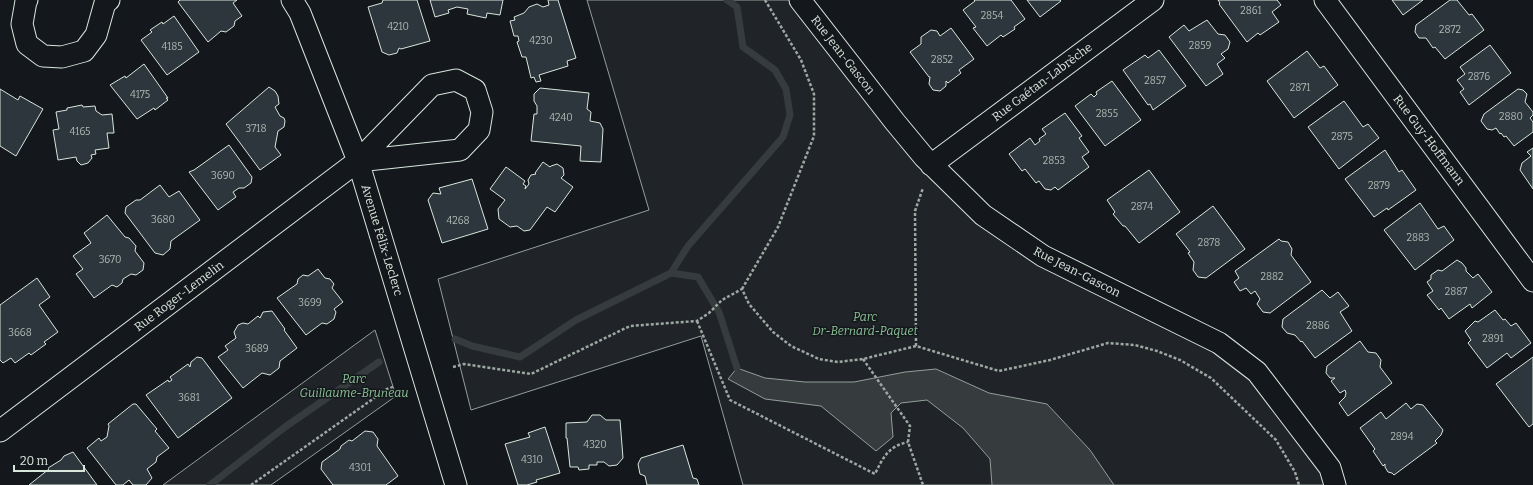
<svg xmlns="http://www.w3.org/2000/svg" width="1533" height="485" font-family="Bitter,serif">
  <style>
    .green { fill: #202428; stroke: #939e99 }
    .water { fill: #363b3e; stroke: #939e99 }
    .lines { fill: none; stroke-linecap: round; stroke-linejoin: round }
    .stream { stroke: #363b3e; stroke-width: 7 }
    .building { fill: #2c363c; stroke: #d8e6dc }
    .street-casing { stroke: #d8e6dc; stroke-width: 23 }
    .path { stroke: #9da8a2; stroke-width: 2.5; stroke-dasharray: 3 2; stroke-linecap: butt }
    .street { stroke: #14181c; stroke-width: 21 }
    .labels { text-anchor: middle; stroke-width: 3; stroke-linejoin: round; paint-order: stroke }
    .number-label { font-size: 10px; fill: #adbab4 }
    .street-label { font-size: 12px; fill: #d8e6dc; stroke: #14181c }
    .park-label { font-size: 12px; font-style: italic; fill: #8ac095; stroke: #14181c }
  </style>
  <rect width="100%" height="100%" fill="#14181c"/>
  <path class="green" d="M587,0H803L983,215L1257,372L1335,485H743L701,336L471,410L438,279L649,210Z
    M375,330L396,396L271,485H163Z"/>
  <path class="water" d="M737,368L765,378L805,382H854L905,372L936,369L989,393L1047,404L1090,450L1114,485H992L990,459L963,428L927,400L901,403L891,413L893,437L876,451L821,406L765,399L728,379Z"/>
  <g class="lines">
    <path class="stream" d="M671,273L688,246L783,137L790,115L786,89L775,70L743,47L737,7L727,0
      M455,339L472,346L520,357L576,320L671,273L698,277L719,312L737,368
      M210,485L285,427L379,362"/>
  </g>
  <path class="building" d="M180,0H237L233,3L242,16L235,21L234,26L226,32L221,31L208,42L178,2Z
    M383,0H417L430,41L401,49L399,48L397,53L389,55L382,52L368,7L382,3Z
    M430,0H503L500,15L487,13L486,18L467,14L468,9L457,7L448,10L449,13L435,17Z
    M548,0H558L576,58L567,61L568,66L539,75L541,81L536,82L534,77L531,78L526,57H522L517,42L519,41L518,36H514L510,21L515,20L514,17L524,13L529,7L537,4L543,7L549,5Z
    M974,0H1011L1025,19L1014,27L1015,29L1003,37L1001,35L987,46L973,28L976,27L963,10L975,1Z
    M1027,0H1060L1061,1L1040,17Z
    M1218,0H1277L1281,5L1272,12L1279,22L1260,35L1258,33L1247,42L1219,4L1220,3Z
    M1392,0H1423L1403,15Z
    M1450,0H1457L1469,15L1472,14L1484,30L1445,59L1435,47L1433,48L1426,38H1419L1415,32L1416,25Z
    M174,16L199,52L167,75L141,40L152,32L150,30L162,22L163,24Z
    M1207,20L1218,34L1225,35L1230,42L1228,49L1221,54L1225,58L1217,64L1223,74L1206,86L1169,37L1184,25L1189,31Z
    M951,28L974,59L959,70L961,73L948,83L946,81V86L940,91L933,90L929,84L930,77H929L910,52L921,44V37L931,30L937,31L940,36Z
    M1490,45L1511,73L1469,105L1460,92L1464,89L1457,80L1465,74L1460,67Z
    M1159,50L1186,86L1153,110L1150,104L1148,105L1123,70L1145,55L1148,58Z
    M1307,51L1320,68L1324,66L1338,85L1294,118L1267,81Z
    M144,64L168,98H166L168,100L155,110L154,108L137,119L110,85L125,76L126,78Z
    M1112,81L1141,120L1105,146L1075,106L1091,94L1094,97L1097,94L1096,92Z
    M269,87L275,91L278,96L279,104L275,107L280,116L284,118L285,121L284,127L278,131L275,147L281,155L260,170L226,124Z
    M540,88L589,93L587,109L591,112L590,121L600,123L603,129L601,162L580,161L581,146L531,141L534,114H537V106L534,101V94Z
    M0,89L18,100L20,96L43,109L16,156L0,146Z
    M1518,89L1523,90L1527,94L1525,102L1533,112V115L1530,118L1533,122V132L1514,146L1506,136L1504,137L1501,133L1500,134L1496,128L1492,130L1487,129L1481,121L1484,114Z
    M1344,101L1363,127L1368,124L1379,138L1339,169L1308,127Z
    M82,105L83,107L95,106L96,111L102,115L112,114L114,133H107L109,148L95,150L96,154L91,155L92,158L88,163L81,165L77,161L76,157L58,160L53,130L59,129L56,112L67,110V108Z
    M1065,113L1082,136L1079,138L1089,152L1082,157L1089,167L1058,190L1055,187L1051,190L1045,189L1039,181L1036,183L1025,169L1022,171L1009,154L1030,138L1035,145L1040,141L1039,139L1046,134L1042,129Z
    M229,145L252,177L251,183L244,188H239L233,192L236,197L218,210L189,172L194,170Z
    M1533,148V189L1520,170L1522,163L1531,156L1527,152Z
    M1385,150L1399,172L1402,170L1416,190L1388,210L1387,208L1374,217L1345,179Z
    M543,162L550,167L551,166L557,164L563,168L564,175L561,178L573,187L555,212L547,207L530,230L524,231L517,226L510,227L499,219L498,209L505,200L490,189L506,167L525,181L523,184L526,186L525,189L529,184L528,180L531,175L536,174L535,173Z
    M1149,170L1180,212L1139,243L1125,226H1123L1113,214L1115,212L1107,200Z
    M472,179L488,229L442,243L428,200L433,193L441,194L439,188Z
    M160,185L169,197L179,191L200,220L171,241L170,249L163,255L155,253L125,213L126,207L136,200H140Z
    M1420,203L1438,229L1444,226L1454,240L1415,270L1384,230Z
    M1213,206L1245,249L1206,278L1198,277L1193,270L1194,262L1188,253L1190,252L1176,234Z
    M107,215L125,237L129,238L136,246L135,251L144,263L143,270L136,275L131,274L123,279L122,283L117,287L112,285L94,298L76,274L83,269L73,256L91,243L84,233Z
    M1279,239L1281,241L1288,242L1292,249L1291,255L1311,282L1270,313L1263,312L1257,304L1260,299L1255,291L1251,294L1246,288L1240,291L1234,282L1239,278L1235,271Z
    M1457,260L1462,263L1466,268V271L1473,278L1478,274L1492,292L1472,308L1470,304L1449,319L1441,308L1439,310L1427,295L1433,291L1427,282L1431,279V275L1438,270L1442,271Z
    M318,269L325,278L330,279L334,284L332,288L343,302L334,309L336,312L334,319L327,324L322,323L306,335L277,298L297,284L298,279L303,275L308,276Z
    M37,278L50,297L39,305L58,332L44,342L46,344L31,355L29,353L15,363L11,358L3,363L0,360V305Z
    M1322,290L1330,298L1338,292L1349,306L1340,312L1352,331L1315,358L1302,341L1301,342L1295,335L1287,333L1282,327L1283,319Z
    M1495,310L1503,320L1505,319L1511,326L1516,323L1531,343L1511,358L1507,353L1487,368L1468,343L1471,340L1465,331L1475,321L1478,322Z
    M272,311L285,329L284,330L297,348L280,361L279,368L270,375L262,373L243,388L218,357L228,350L225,346L236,338L234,332L238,325L243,323L248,324L258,316L260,318L263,312Z
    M1360,341L1368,352L1376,353L1381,360L1380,367L1392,383L1348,416L1339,403L1345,397L1346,393L1345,390L1340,393L1331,381L1335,378H1330L1326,373L1327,366Z
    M197,357L202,358L232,398L178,438L146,395L168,380L169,382L172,380L170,377L188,364L190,367L191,362Z
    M1533,357V424L1529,427L1496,384Z
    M1406,403L1411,409L1417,404L1423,405L1443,430L1441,435L1435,441L1437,443L1394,475L1392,473L1388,472L1385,467V464L1383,466L1373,451L1375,449L1360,428L1381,412L1386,419Z
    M133,404H136L157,429L155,431L169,448L157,457L156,462L147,469L152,478L146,485H133L129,480L123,485H116L87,448L99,438L101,441L107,437L109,426L108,424Z
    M592,415H600L606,420H620L623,458L617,465L609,466L604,462H597V465H589V469L579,470L578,467H570L567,438H566V423L587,422Z
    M545,427L560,473L536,480L537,482L527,485H518L505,444L530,437L528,433Z
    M365,431L373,432L378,439L377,446L398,476L386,485H333L321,469L322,462L340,449L341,446L349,440L352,441Z
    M683,445L693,478L697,479L699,485H647L645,476L640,474L638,464L641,458Z
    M73,452L97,485H29L49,469L48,468L61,460L64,456Z"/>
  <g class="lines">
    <defs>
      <path id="street" d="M27,0L26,1L22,24L27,44L43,56L62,57L84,51L96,35L105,3L109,0
        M292,0L300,13L358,161L456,485
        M800,0L895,122L924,157L983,215L1043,256L1219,343L1257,372L1330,468L1335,485
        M1325,0L1533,281
        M931,165L1153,0
        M0,431L358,161L432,85L456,80L475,90L482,112L479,130L460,150L358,161"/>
    </defs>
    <use href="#street" class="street-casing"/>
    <path class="path" d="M742,289L778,227L814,136V94L801,60L765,0
      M697,321L730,400L875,474C883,457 889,446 908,442
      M916,346L915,211L923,188
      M863,359L910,426L908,442L923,485
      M453,367L464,364L531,374L630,326L697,321L709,313L722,300L742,289L749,304L773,332L791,346L819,359L838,362L863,359L916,346L999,371L1050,360L1108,343L1135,345L1157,351L1180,360L1211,378L1276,440L1295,472L1299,485
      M251,485L387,389L393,387"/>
    <use href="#street" class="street"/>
  </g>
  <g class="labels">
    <g class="number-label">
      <text x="1251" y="14">2861</text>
      <text x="992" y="19">2854</text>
      <text x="398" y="30">4210</text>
      <text x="1450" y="33">2872</text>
      <text x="541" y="44">4230</text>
      <text x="1200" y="49">2859</text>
      <text x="172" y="50">4185</text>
      <text x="942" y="63">2852</text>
      <text x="1479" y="80">2876</text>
      <text x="1155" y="84">2857</text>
      <text x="1300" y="91">2871</text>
      <text x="140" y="98">4175</text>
      <text x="1107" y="117">2855</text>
      <text x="1511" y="120">2880</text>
      <text x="561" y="121">4240</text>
      <text x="256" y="132">3718</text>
      <text x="80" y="135">4165</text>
      <text x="1342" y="140">2875</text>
      <text x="1054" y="164">2853</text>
      <text x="223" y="179">3690</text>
      <text x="1379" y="189">2879</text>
      <text x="1142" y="210">2874</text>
      <text x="163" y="223">3680</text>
      <text x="458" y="224">4268</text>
      <text x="1418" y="241">2883</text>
      <text x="1209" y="246">2878</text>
      <text x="110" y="263">3670</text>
      <text x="1272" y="280">2882</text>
      <text x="1456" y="295">2887</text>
      <text x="310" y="306">3699</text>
      <text x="1318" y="329">2886</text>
      <text x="20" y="336">3668</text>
      <text x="1493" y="342">2891</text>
      <text x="257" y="352">3689</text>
      <text x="189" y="401">3681</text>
      <text x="1402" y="440">2894</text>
      <text x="595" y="448">4320</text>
      <text x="532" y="463">4310</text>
      <text x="360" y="471">4301</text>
    </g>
    <g class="street-label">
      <text transform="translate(843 55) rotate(52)" y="4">Rue Jean-Gascon</text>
      <text transform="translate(1042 82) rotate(-37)" y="4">Rue Gaétan-Labrèche</text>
      <text transform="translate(1429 140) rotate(53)" y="4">Rue Guy-Hoffmann</text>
      <text transform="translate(382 240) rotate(73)" y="4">Avenue Félix-Leclerc</text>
      <text transform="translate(1077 272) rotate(27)" y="4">Rue Jean-Gascon</text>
      <text transform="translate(179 296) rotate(-37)" y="4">Rue Roger-Lemelin</text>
    </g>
    <g class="park-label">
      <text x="865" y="321">Parc<tspan x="865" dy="14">Dr-Bernard-Paquet</tspan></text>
      <text x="354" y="383">Parc<tspan x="354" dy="14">Guillaume-Bruneau</tspan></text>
    </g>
  </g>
  <path d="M14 465v6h70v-6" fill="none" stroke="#d8e6dc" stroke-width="2"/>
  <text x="20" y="465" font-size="12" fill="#d8e6dc" stroke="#14181c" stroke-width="3" paint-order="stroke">20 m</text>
</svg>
